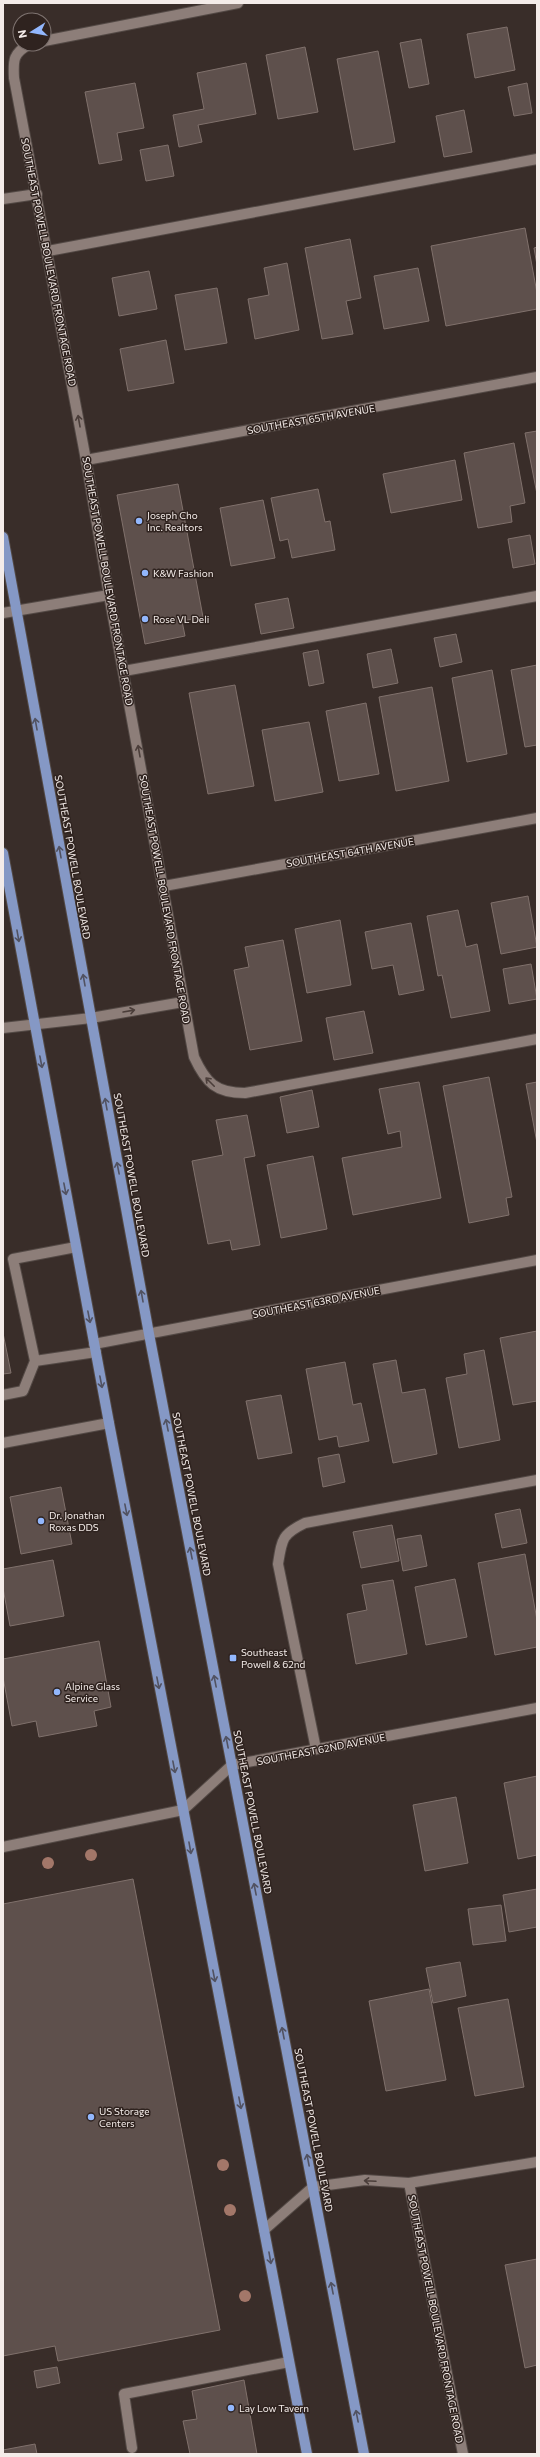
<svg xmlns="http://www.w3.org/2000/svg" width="540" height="2457" font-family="Commissioner,sans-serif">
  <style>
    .building { fill: #5e504c; stroke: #80716c }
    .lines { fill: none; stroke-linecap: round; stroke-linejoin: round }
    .service-casing { stroke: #534945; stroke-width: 12 }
    .minor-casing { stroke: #534945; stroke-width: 12 }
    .primary-casing { stroke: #534945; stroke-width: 12 }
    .service { stroke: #8d7e79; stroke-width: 10 }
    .minor { stroke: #8d7e79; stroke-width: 10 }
    .primary { stroke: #8598c5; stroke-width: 10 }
    .tree { fill: #a37769 }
    .oneway { stroke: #4b3e3a }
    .oneway2 { stroke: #515261 }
    .poi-dot { fill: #92b7fd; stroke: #2f231f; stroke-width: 1.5 }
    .labels { text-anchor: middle; stroke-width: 3; stroke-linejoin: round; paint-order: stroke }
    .street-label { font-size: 10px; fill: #f4ece9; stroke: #2f231f }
    .poi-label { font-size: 10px; fill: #f4ece9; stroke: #2f231f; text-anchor: start }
  </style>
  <rect width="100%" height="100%" fill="#392d29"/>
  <path class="building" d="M507,27L515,70L475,78L467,34Z
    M421,39L429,84L409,88L400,43Z
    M305,47L318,112L278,119L266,55Z
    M378,51L395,142L354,150L337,59Z
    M246,63L256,114L198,125L202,142L179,147L173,115L204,109L197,73Z
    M135,83L144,128L117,133L122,160L99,164L85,92Z
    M527,83L532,113L514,116L508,87Z
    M464,110L472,152L444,157L436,116Z
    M168,145L174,176L146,181L140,150Z
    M525,228L537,293V309L446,326L431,246Z
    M350,239L361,298L346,301L353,334L322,339L305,248Z
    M537,247V265L534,248Z
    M287,263L299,330L255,339L248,299L269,295L264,268Z
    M418,268L429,321L384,329L374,276Z
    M149,271L157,309L119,316L112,278Z
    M217,288L227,343L185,350L175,295Z
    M166,340L174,383L128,391L120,349Z
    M537,431V494L525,433Z
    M514,443L525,503L510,506L512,522L478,528L464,453Z
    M455,460L462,500L391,513L383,474Z
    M178,484L203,617L182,621L185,636L145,644L117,495Z
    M318,489L325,522L330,521L335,550L292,558L288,539L280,541L271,498Z
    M263,500L275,558L231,566L220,508Z
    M530,535L535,564L513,568L508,539Z
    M288,598L294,628L261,634L255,604Z
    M456,634L462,662L440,667L434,638Z
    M391,649L398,683L373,688L367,654Z
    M318,650L324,683L309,686L303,653Z
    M537,665V745L525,747L511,670Z
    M492,670L507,754L467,762L452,678Z
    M235,685L254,786L208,794L189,693Z
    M432,687L449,781L396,791L379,697Z
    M366,703L379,774L339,781L326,711Z
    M309,722L323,792L275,801L262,730Z
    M528,896L537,947L501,954L491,903Z
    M458,910L466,947L477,944L490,1011L451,1018L442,975L438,976L427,916Z
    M340,920L351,985L307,993L295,929Z
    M411,923L424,990L399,995L393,965L372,969L365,932Z
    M283,940L302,1041L250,1050L234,970L249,967L245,947Z
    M531,964L537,999L509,1004L503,969Z
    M364,1011L373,1053L334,1060L326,1018Z
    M489,1077L512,1197L506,1198L509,1215L469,1223L443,1086Z
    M419,1082L441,1198L353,1215L342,1158L402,1147L400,1131L388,1134L379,1089Z
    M537,1082V1143L526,1084Z
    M312,1090L319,1127L287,1133L280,1097Z
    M247,1115L255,1156L244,1158L260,1245L232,1250L230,1240L208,1244L192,1161L223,1155L216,1120Z
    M313,1156L327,1229L281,1238L267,1165Z
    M537,1331V1401L513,1405L500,1338Z
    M3,1333L11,1373L3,1374Z
    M484,1350L500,1440L459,1448L446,1378L467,1374L464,1354Z
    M396,1360L402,1393L425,1389L437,1454L393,1463L373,1364Z
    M345,1362L353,1405L361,1403L369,1441L339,1447L337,1436L319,1440L306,1369Z
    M281,1395L292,1453L258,1459L246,1401Z
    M339,1454L345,1482L323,1487L318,1458Z
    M61,1487L72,1544L21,1554L10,1497Z
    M520,1509L527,1543L502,1548L495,1514Z
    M392,1525L399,1561L361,1568L353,1532Z
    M421,1535L427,1566L403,1571L397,1539Z
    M525,1554L537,1620V1647L495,1655L478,1563Z
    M53,1560L64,1616L10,1626L3,1588V1569Z
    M455,1579L467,1637L426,1645L415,1587Z
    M393,1580L407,1654L356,1664L347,1614L367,1610L362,1585Z
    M99,1641L111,1707L94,1711L97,1726L39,1737L36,1721L12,1726L3,1677V1659Z
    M537,1776V1855L518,1859L504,1783Z
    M456,1797L468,1863L425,1871L413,1805Z
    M133,1879L220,2330L58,2361L55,2346L3,2356V1904Z
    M537,1889V1927L509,1932L503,1895Z
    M501,1905L506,1941L473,1945L468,1909Z
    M460,1962L466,1996L433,2003L426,1968Z
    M429,1989L446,2080L386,2091L369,2001Z
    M508,1999L524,2087L475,2096L458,2008Z
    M537,2259V2365L525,2368L505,2265Z
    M57,2367L60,2383L37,2388L34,2371Z
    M244,2380L257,2454H190L183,2421L197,2419L192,2391Z
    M35,2444L37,2454H3V2450Z"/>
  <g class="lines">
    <defs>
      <path id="service" d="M30,44C13,53 13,60 14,78L86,460
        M48,251L537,159
        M109,595L194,1057C206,1083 216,1093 245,1093L537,1039
        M124,671L537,596
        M35,1361L96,1352
        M3,1395L23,1391L35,1361L13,1259L76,1247
        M316,1749L278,1564C282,1539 282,1534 305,1523L537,1480
        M409,2183L463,2454
        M132,2448L124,2394L289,2362"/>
      <path id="minor" d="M44,41L238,3
        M3,199L37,194
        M3,613L109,595L86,460L537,377
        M164,886L537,818
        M3,1028L91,1018L183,1002
        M94,1344L537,1260
        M3,1443L109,1423
        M3,1847L183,1810L232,1765L537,1708
        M264,2230L313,2187L365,2180L409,2183L537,2162"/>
      <path id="primary" d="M3,537L149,1334L364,2454
        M3,853L109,1423L307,2454"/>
    </defs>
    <use href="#service" class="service-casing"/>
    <use href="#minor" class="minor-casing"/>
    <use href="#primary" class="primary-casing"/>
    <use href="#service" class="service"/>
    <use href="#minor" class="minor"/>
    <use href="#primary" class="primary"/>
  </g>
  <g class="tree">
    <circle cx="91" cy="1855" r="6"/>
    <circle cx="48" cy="1863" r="6"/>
    <circle cx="223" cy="2165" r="6"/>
    <circle cx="230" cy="2210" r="6"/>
    <circle cx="245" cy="2296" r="6"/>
  </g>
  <defs><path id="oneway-shaft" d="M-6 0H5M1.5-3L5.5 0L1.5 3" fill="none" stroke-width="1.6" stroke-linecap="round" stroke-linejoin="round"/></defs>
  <g class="oneway">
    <use href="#oneway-shaft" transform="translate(79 421) rotate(-100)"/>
    <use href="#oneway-shaft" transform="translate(139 751) rotate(-100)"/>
    <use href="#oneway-shaft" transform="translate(129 1011) rotate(-10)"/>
    <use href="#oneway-shaft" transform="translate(210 1082) rotate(-135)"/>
    <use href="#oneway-shaft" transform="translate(370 2181) rotate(-177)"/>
  </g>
  <g class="oneway2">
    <use href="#oneway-shaft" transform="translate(36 724) rotate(-100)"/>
    <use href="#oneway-shaft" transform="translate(60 852) rotate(-100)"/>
    <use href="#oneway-shaft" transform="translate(18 936) rotate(80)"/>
    <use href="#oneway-shaft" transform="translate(84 980) rotate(-100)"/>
    <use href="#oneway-shaft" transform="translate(41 1062) rotate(79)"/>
    <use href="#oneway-shaft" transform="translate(106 1104) rotate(-100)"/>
    <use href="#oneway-shaft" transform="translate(118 1168) rotate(-101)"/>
    <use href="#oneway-shaft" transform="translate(65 1189) rotate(79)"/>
    <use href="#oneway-shaft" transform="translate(142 1296) rotate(-100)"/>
    <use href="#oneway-shaft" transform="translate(89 1317) rotate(79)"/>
    <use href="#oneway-shaft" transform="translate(101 1382) rotate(79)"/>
    <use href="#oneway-shaft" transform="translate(167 1425) rotate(-101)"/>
    <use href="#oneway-shaft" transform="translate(126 1510) rotate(79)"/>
    <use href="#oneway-shaft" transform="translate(191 1553) rotate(-101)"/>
    <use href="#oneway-shaft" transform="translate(215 1681) rotate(-101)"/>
    <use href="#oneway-shaft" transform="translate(158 1683) rotate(79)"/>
    <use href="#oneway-shaft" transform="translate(227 1742) rotate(-101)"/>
    <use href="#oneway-shaft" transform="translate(174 1767) rotate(79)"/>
    <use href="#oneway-shaft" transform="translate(190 1848) rotate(80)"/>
    <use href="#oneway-shaft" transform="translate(255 1889) rotate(-101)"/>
    <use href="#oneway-shaft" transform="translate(214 1976) rotate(79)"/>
    <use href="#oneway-shaft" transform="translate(283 2033) rotate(-101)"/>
    <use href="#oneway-shaft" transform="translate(240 2103) rotate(79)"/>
    <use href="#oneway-shaft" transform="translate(308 2160) rotate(-101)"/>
    <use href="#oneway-shaft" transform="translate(270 2258) rotate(80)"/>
    <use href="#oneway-shaft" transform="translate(332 2288) rotate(-101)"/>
    <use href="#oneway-shaft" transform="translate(357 2416) rotate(-101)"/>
  </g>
  <g class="poi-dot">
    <circle cx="139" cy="521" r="4"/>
    <circle cx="145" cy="573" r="4"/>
    <circle cx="145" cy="619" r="4"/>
    <circle cx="41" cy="1521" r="4"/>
    <rect x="229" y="1654" width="8" height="8" rx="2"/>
    <circle cx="57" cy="1692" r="4"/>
    <circle cx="91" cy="2117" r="4"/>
    <circle cx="231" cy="2408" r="4"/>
  </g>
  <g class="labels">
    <g class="street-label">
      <text transform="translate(49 262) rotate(79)" y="4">SOUTHEAST POWELL BOULEVARD FRONTAGE ROAD</text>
      <text transform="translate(311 419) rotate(-10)" y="4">SOUTHEAST 65TH AVENUE</text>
      <text transform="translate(108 581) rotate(80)" y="4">SOUTHEAST POWELL BOULEVARD FRONTAGE ROAD</text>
      <text transform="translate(350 852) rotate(-10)" y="4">SOUTHEAST 64TH AVENUE</text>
      <text transform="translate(73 857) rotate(80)" y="4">SOUTHEAST POWELL BOULEVARD</text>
      <text transform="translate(165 899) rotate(80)" y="4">SOUTHEAST POWELL BOULEVARD FRONTAGE ROAD</text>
      <text transform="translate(132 1175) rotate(80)" y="4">SOUTHEAST POWELL BOULEVARD</text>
      <text transform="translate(316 1302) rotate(-11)" y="4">SOUTHEAST 63RD AVENUE</text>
      <text transform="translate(192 1494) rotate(79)" y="4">SOUTHEAST POWELL BOULEVARD</text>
      <text transform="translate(321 1749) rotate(-11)" y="4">SOUTHEAST 62ND AVENUE</text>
      <text transform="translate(253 1812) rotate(79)" y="4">SOUTHEAST POWELL BOULEVARD</text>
      <text transform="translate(314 2130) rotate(79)" y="4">SOUTHEAST POWELL BOULEVARD</text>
      <text transform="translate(436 2319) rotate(79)" y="4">SOUTHEAST POWELL BOULEVARD FRONTAGE ROAD</text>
    </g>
    <g class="poi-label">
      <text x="147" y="519">Joseph Cho<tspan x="147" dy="12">Inc. Realtors</tspan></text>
      <text x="153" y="577">K&amp;W Fashion</text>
      <text x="153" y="623">Rose VL Deli</text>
      <text x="49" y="1519">Dr. Jonathan<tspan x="49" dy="12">Roxas DDS</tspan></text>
      <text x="241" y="1656">Southeast<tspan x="241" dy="12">Powell &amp; 62nd</tspan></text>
      <text x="65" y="1690">Alpine Glass<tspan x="65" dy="12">Service</tspan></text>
      <text x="99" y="2115">US Storage<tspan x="99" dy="12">Centers</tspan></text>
      <text x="239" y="2412">Lay Low Tavern</text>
    </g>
  </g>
  <rect width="540" height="2457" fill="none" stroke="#f4ece9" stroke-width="8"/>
  <g transform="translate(32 32) rotate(259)"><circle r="19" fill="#2f231f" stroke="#7e7370"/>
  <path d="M0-3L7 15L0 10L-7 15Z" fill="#92b7fd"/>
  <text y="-6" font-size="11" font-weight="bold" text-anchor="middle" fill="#f4ece9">N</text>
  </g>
</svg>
